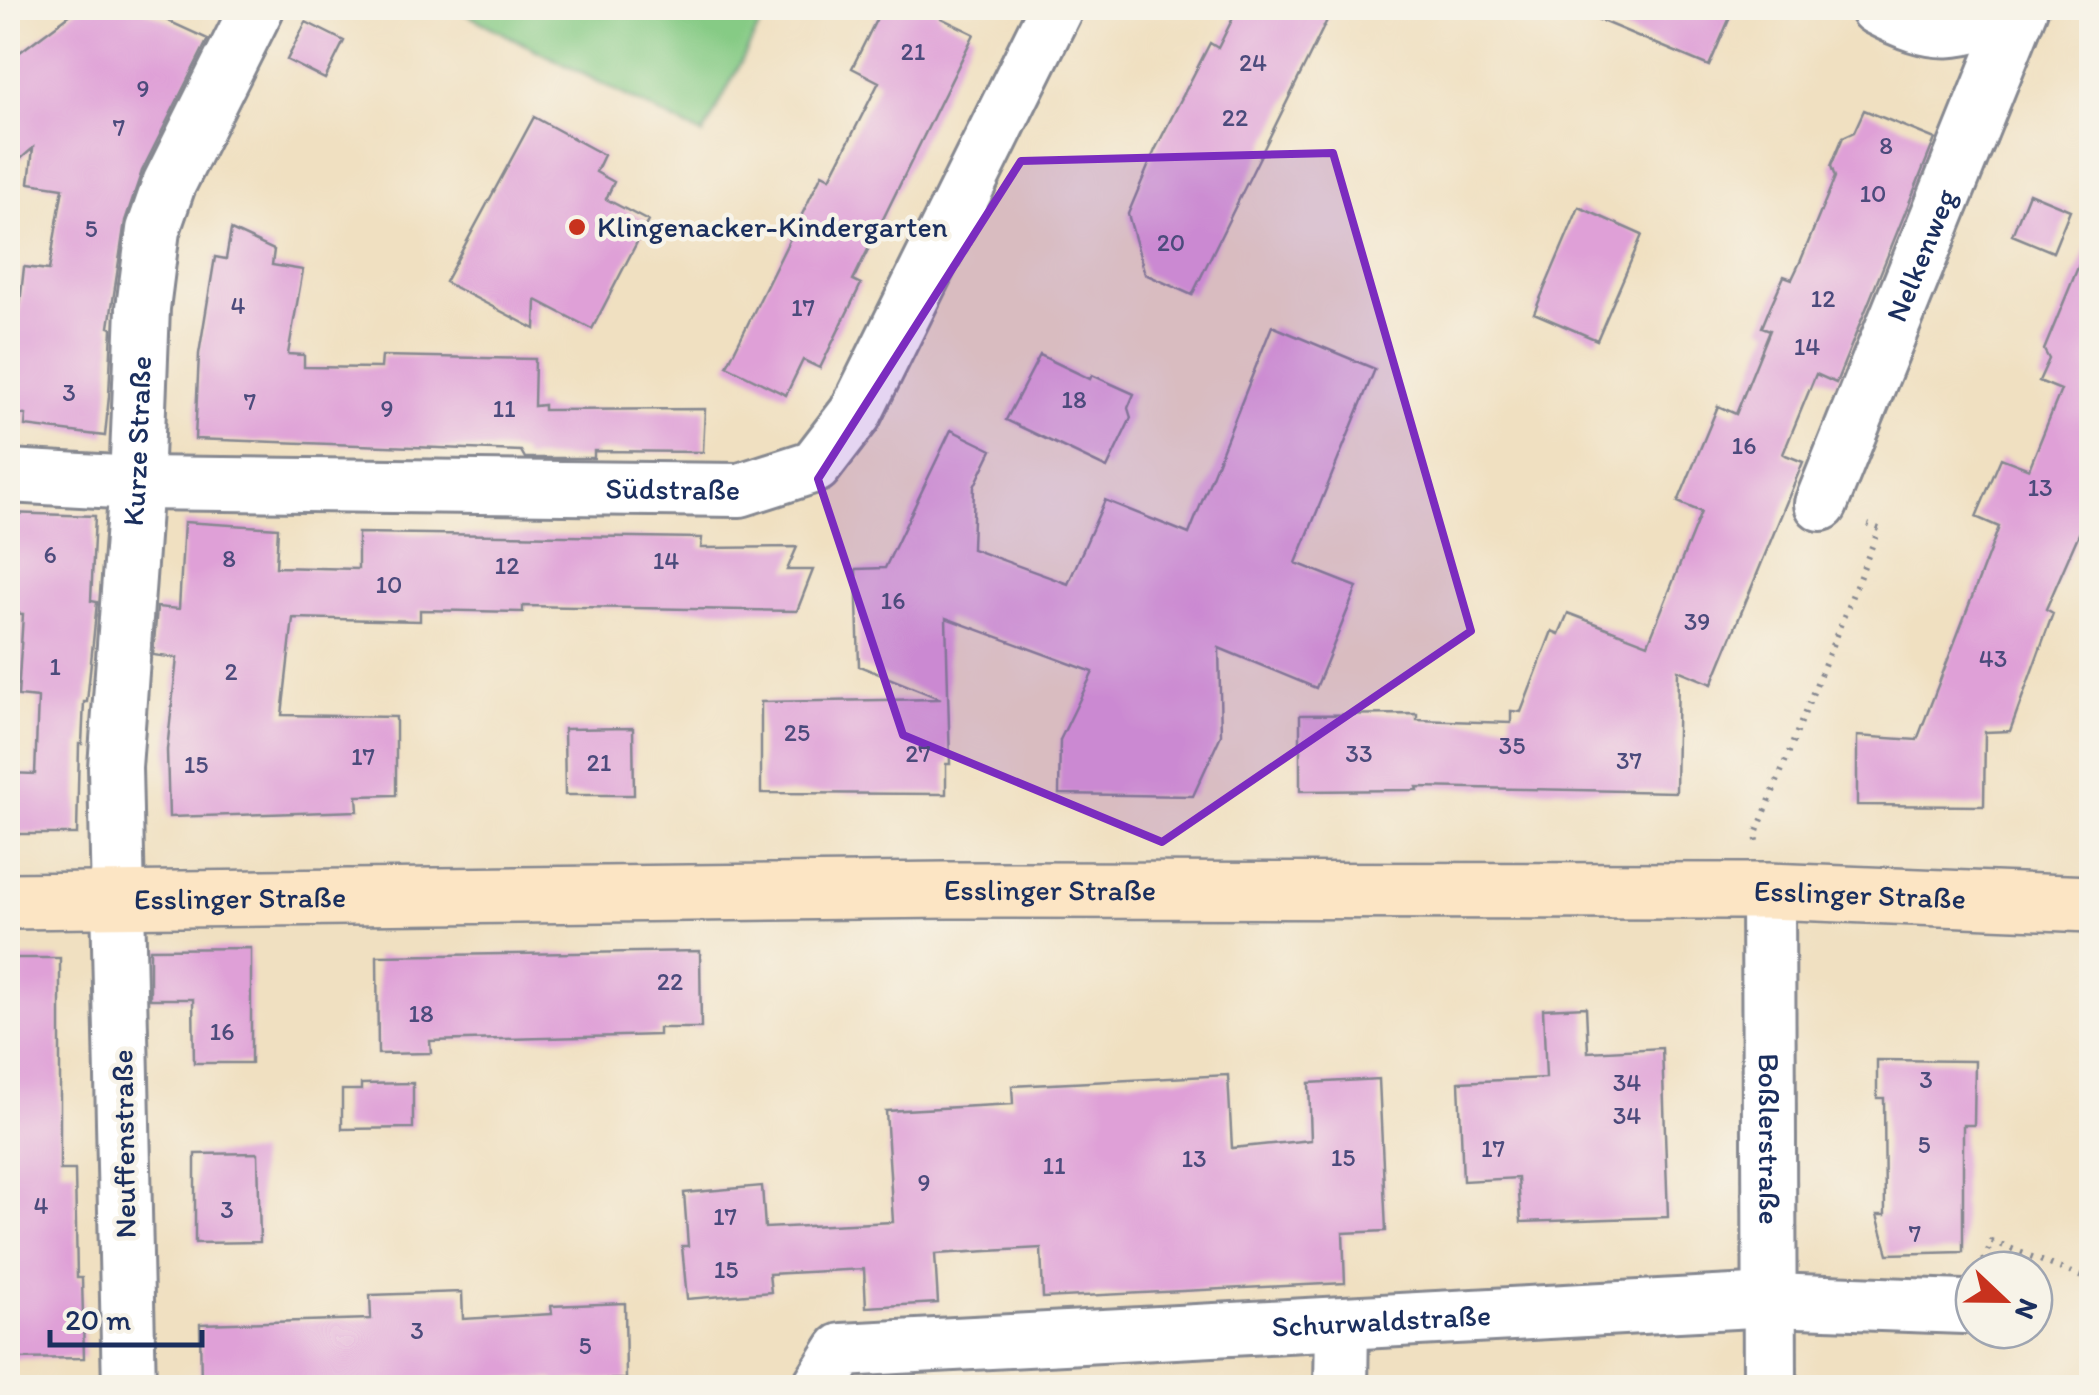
<svg xmlns="http://www.w3.org/2000/svg" width="2099" height="1395" font-family="Itim,sans-serif">
  <style>
    .green { fill: #86cb85; stroke: #507d72; stroke-width: 2.5 }
    .building { fill: #dfa0d7 }
    .lines { fill: none; stroke-linecap: round; stroke-linejoin: round }
    .street-casing { stroke: #868890; stroke-width: 58 }
    .secondary-casing { stroke: #868890; stroke-width: 60 }
    .path { stroke: #868890; stroke-width: 6; stroke-dasharray: 2.5 8; stroke-linecap: butt }
    .street { stroke: #fff; stroke-width: 52 }
    .secondary { stroke: #fce5c4; stroke-width: 55 }
    .marked { fill: #7b2cbf; fill-opacity: 0.2; stroke: #7b2cbf; stroke-width: 8; stroke-linejoin: round }
    .poi-dot { fill: #c8321e; stroke: #f7f3e8; stroke-width: 4 }
    .labels { text-anchor: middle; stroke-width: 9; stroke-linejoin: round; paint-order: stroke }
    .number-label { font-size: 25px; fill: #4c4b7c }
    .poi-label { font-size: 30px; fill: #1b2f5e; stroke: #f7f3e8; text-anchor: start }
    .street-label { font-size: 30px; fill: #1b2f5e; stroke: #f7f3e8 }
  </style>
  <rect width="100%" height="100%" fill="#f7f3e8"/>
  <filter id="ink" filterUnits="userSpaceOnUse"><feTurbulence type="fractalNoise" baseFrequency=".01" numOctaves="2"/><feDisplacementMap in="SourceGraphic" scale="20" xChannelSelector="R" yChannelSelector="G"/><feConvolveMatrix kernelMatrix="1 2 1 2 8 2 1 2 1" color-interpolation-filters="sRGB"/></filter>
  <filter id="wash" filterUnits="userSpaceOnUse"><feTurbulence type="fractalNoise" baseFrequency=".0048" numOctaves="4" result="noise"/><feDisplacementMap in="SourceGraphic" scale="40" xChannelSelector="R" yChannelSelector="G"/><feGaussianBlur stdDeviation="2.25" result="paint"/><feColorMatrix in="noise" values="0 0 0 0 0 0 0 0 0 0 0 0 0 0 0 0 0 1.4 0 .05"/><feComposite in="paint" operator="in"/></filter>
  <g filter="url(#wash)">
    <rect width="100%" height="100%" fill="#f0e0c1"/>
    <path class="green" d="M454,8H769L703,135Z"/>
    <g id="blocks">
      <path class="building" d="M79,8H140L208,39L142,171L125,221L109,327L112,328L109,396L105,436L25,426L26,415L8,413L24,267L49,270L63,188L29,183L33,148L8,170V61Z
        M882,8H936L941,18L974,34L853,280L861,284L820,368L803,360L786,395L727,366L822,174L830,178L879,82L852,68Z
        M1238,8H1333L1192,295L1145,274L1128,214L1155,150L1210,43L1218,48Z
        M1571,8H1734L1709,66Z
        M306,22L344,41L325,79L287,60Z
        M1864,110L1935,139L1836,383L1816,374L1783,454L1803,462L1712,684L1678,670L1676,792L1417,787L1418,790L1300,791V715L1417,714V720L1511,723V711L1521,712L1552,631L1559,634L1568,613L1648,644L1701,512L1678,502L1718,406L1736,414L1770,330L1762,327L1771,305L1784,276L1792,279L1801,260L1835,177L1831,166L1843,137L1854,132Z
        M534,117L604,155L596,172L614,182L606,199L648,221L592,329L536,300L535,329L445,282Z
        M2029,193L2070,210L2053,252L2012,235Z
        M1579,207L1642,235L1597,340L1534,313Z
        M231,230L274,250L272,265L303,270L288,354L304,355V367L381,368L382,356L535,359L534,406L544,405V410L705,409L703,452L594,451V458H525L521,451L195,439L199,354L215,257L226,259Z
        M2090,238L2092,504L2046,609L2053,613L2010,731L1985,732L1984,806L1857,805V736L1917,740L1999,527L1976,517L2001,458L2029,469L2061,390L2039,381L2049,359L2044,350Z
        M1272,326L1375,369L1296,563L1357,587L1316,688L1219,648L1221,735L1193,796L1059,794L1060,740L1093,672L946,618L950,764H946V794L761,793V702L941,699L859,666L856,569L885,568L951,430L992,450L974,487L972,549L1068,584L1105,500L1189,534Z
        M1040,355L1090,379L1092,375L1134,394L1128,408L1131,418L1107,468L1006,420Z
        M8,513L95,516L91,601L97,602L87,702H84L82,744H79L77,834H8V773L35,774L38,698L18,696L23,614L8,613Z
        M184,522L278,528L276,567L358,569V533L702,538L701,548L797,547L787,570H813L797,611L523,606V612L420,610V621L293,618L282,715L396,717V795L357,796L358,811L169,817L167,750L177,658L153,655L157,607L179,609Z
        M633,728L634,795H565L564,729Z
        M251,948V1063H194L193,999H150V949Z
        M700,951L701,1028H659V1035L430,1041L431,1053L378,1054L377,956Z
        M8,958H60V1170H75L77,1278H82L84,1358L11,1359Z
        M1586,1007L1588,1052L1662,1048L1668,1217L1521,1222L1518,1178L1463,1181L1459,1082L1546,1078L1543,1009Z
        M1877,1060L1975,1061L1974,1125H1963V1252L1888,1254L1877,1215H1885L1884,1098H1877Z
        M1228,1075L1232,1148L1311,1140L1309,1083L1379,1079L1386,1231L1343,1233L1345,1283L1043,1298L1041,1248L935,1254L938,1303L866,1307L864,1269L769,1274L771,1292L687,1299L682,1246H688L684,1193L762,1186L765,1228L893,1222L886,1111L1013,1104L1012,1086Z
        M413,1083V1128L342,1129V1090H361V1084Z
        M258,1153L260,1242L195,1243V1154Z
        M462,1292L463,1319L552,1314L551,1306L625,1303L626,1379L554,1382V1379H465V1383L336,1388H201L200,1324L371,1319L370,1295Z"/>
    </g>
  </g>
  <g filter="url(#ink)">
    <use href="#blocks" fill-opacity="0" stroke="#868890" stroke-width="2.5"/>
    <g class="lines">
      <defs>
        <g id="street">
          <path d="M1876,8C1937,40 1958,36 2019,8"/>
          <path id="s1" d="M8,476L136,483L740,490L815,466L855,414L1056,8"/>
          <path id="s2" d="M1821,504L2021,8"/>
          <path id="s3" d="M1768,891L1770,1388"/>
          <path id="s4" d="M129,1388L115,767L136,483L143,308L153,230L169,184L257,8"/>
          <path id="s5" d="M818,1388L842,1350L1771,1300L1964,1307"/>
          <path d="M1341,1388L1342,1325"/>
        </g>
        <g id="secondary">
          <path id="s6" d="M8,901L948,890L1768,891L2092,904"/>
        </g>
      </defs>
      <use href="#street" class="street-casing"/>
      <use href="#secondary" class="secondary-casing"/>
      <path class="path" d="M1757,841L1756,834L1879,529L1868,525
        M1984,1261L1992,1241L2092,1281"/>
      <use href="#street" class="street"/>
      <use href="#secondary" class="secondary"/>
    </g>
  </g>
  <path class="marked" d="M1333,153L1471,631L1162,842L903,735L818,479L1021,161Z"/>
  <circle class="poi-dot" cx="577" cy="227" r="10"/>
  <g class="labels">
    <g class="number-label">
      <text x="913" y="60">21</text>
      <text x="1253" y="71">24</text>
      <text x="143" y="97">9</text>
      <text x="1235" y="126">22</text>
      <text x="119" y="136">7</text>
      <text x="1886" y="154">8</text>
      <text x="1873" y="202">10</text>
      <text x="91" y="237">5</text>
      <text x="1171" y="251">20</text>
      <text x="1823" y="307">12</text>
      <text x="238" y="314">4</text>
      <text x="803" y="316">17</text>
      <text x="1807" y="355">14</text>
      <text x="69" y="401">3</text>
      <text x="1074" y="408">18</text>
      <text x="250" y="410">7</text>
      <text x="387" y="417">9</text>
      <text x="504" y="417">11</text>
      <text x="1744" y="454">16</text>
      <text x="2040" y="496">13</text>
      <text x="50" y="563">6</text>
      <text x="229" y="567">8</text>
      <text x="666" y="569">14</text>
      <text x="507" y="574">12</text>
      <text x="389" y="593">10</text>
      <text x="893" y="609">16</text>
      <text x="1697" y="630">39</text>
      <text x="1993" y="667">43</text>
      <text x="55" y="675">1</text>
      <text x="231" y="680">2</text>
      <text x="797" y="741">25</text>
      <text x="1512" y="754">35</text>
      <text x="918" y="762">27</text>
      <text x="1359" y="762">33</text>
      <text x="363" y="765">17</text>
      <text x="1629" y="769">37</text>
      <text x="599" y="771">21</text>
      <text x="196" y="773">15</text>
      <text x="670" y="990">22</text>
      <text x="421" y="1022">18</text>
      <text x="222" y="1040">16</text>
      <text x="1926" y="1088">3</text>
      <text x="1627" y="1091">34</text>
      <text x="1627" y="1124">34</text>
      <text x="1924" y="1153">5</text>
      <text x="1493" y="1157">17</text>
      <text x="1343" y="1166">15</text>
      <text x="1194" y="1167">13</text>
      <text x="1054" y="1174">11</text>
      <text x="924" y="1191">9</text>
      <text x="41" y="1214">4</text>
      <text x="227" y="1218">3</text>
      <text x="725" y="1225">17</text>
      <text x="1915" y="1242">7</text>
      <text x="726" y="1278">15</text>
      <text x="417" y="1339">3</text>
      <text x="585" y="1354">5</text>
    </g>
    <g class="poi-label">
      <text x="597" y="237">Klingenacker-Kindergarten</text>
    </g>
    <g class="street-label">
      <text dy="10" stroke="none"><textPath href="#s2" startOffset="268">Nelkenweg</textPath></text>
      <text dy="10" stroke="none"><textPath href="#s4" startOffset="948">Kurze Straße</textPath></text>
      <text dy="10" stroke="none"><textPath href="#s1" startOffset="665">Südstraße</textPath></text>
      <text dy="10" stroke="none"><textPath href="#s6" startOffset="1042">Esslinger Straße</textPath></text>
      <text dy="10" stroke="none"><textPath href="#s6" startOffset="1852">Esslinger Straße</textPath></text>
      <text dy="10" stroke="none"><textPath href="#s6" startOffset="232">Esslinger Straße</textPath></text>
      <text dy="10" stroke="none"><textPath href="#s3" startOffset="248">Boßlerstraße</textPath></text>
      <text transform="translate(124 1144) rotate(-91)" y="10">Neuffenstraße</text>
      <text dy="10" stroke="none"><textPath href="#s5" startOffset="585">Schurwaldstraße</textPath></text>
    </g>
  </g>
  <rect width="2099" height="1395" fill="none" stroke="#f7f3e8" stroke-width="40"/>
  <g transform="translate(2004 1300) rotate(112)"><circle r="48" fill="#f7f3e8" stroke="#9fa5b1" stroke-width="2.5"/>
  <path d="M0-8L18 38L0 25L-18 38Z" fill="#c8321e"/>
  <text y="-15" font-size="28" font-weight="bold" text-anchor="middle" fill="#1b2f5e">N</text>
  </g>
  <path d="M50 1330v15h152v-15" fill="none" stroke="#1b2f5e" stroke-width="5"/>
  <text x="65" y="1330" font-size="30" fill="#1b2f5e" stroke="#f7f3e8" stroke-width="8" paint-order="stroke">20 m</text>
</svg>
